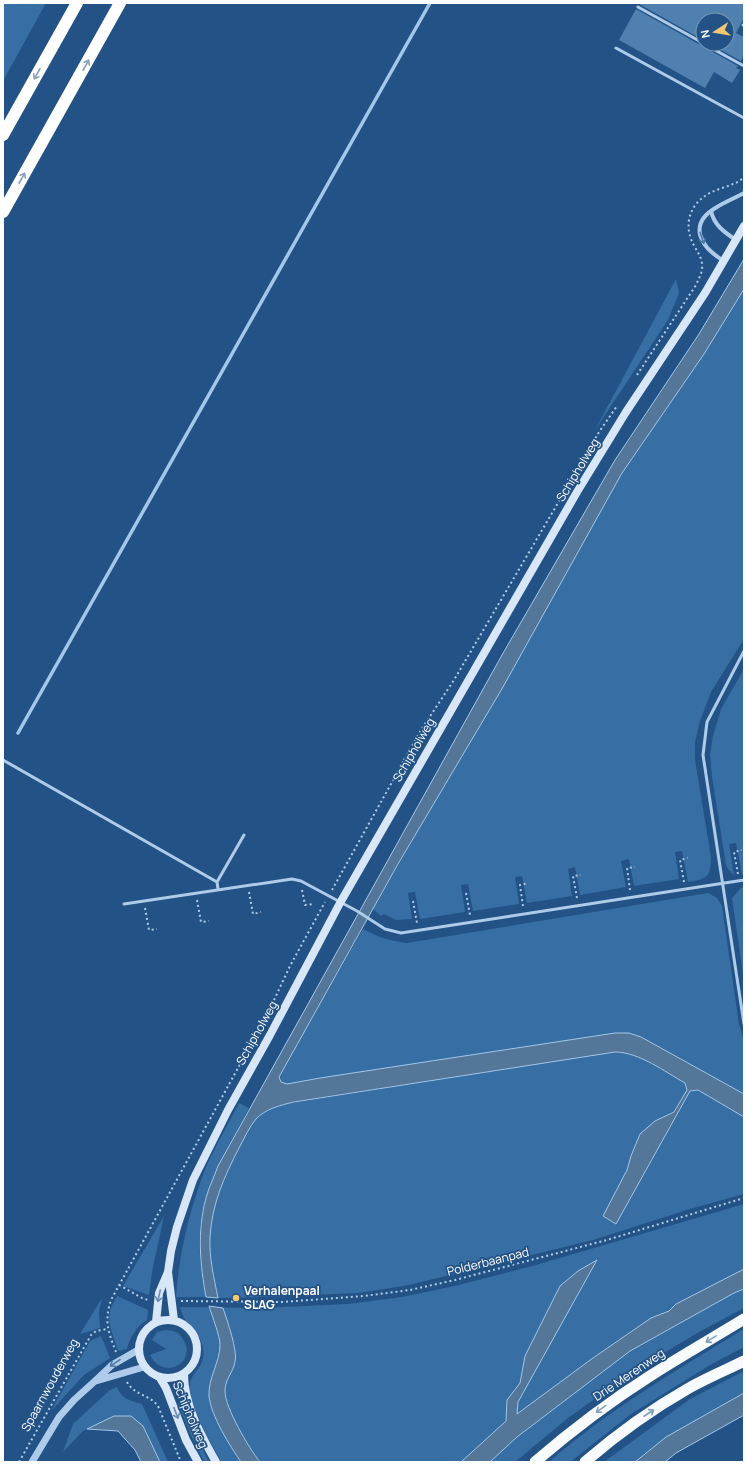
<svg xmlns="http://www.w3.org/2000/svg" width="747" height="1465" font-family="Manrope,sans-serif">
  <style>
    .green { fill: #376ea3 }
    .water { fill: #547699; stroke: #a2c7ea }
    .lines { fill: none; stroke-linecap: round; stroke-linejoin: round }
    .stream { stroke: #a2c7ea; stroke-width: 3.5 }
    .building { fill: #5080b0 }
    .path { stroke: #aecbe9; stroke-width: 2; stroke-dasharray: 2 3; stroke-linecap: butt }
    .service { stroke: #aecbe9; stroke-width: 3 }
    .minor { stroke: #aecbe9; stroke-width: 4 }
    .tertiary { stroke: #aecbe9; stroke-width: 7 }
    .secondary { stroke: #d8e7f7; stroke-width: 8 }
    .trunk { stroke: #f8fbfe; stroke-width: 11 }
    .motorway { stroke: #fff; stroke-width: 12 }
    .oneway { stroke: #86a0bc }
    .oneway2 { stroke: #4d77a4 }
    .oneway3 { stroke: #6b8eb3 }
    .oneway4 { stroke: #839fbc }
    .poi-dot { fill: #f4c871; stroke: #235386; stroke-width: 1.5 }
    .labels { text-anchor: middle; stroke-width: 3.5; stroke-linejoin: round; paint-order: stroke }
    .street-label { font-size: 12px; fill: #fff; stroke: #235386 }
    .poi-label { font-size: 12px; font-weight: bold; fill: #fff; stroke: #235386; text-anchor: start }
  </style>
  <rect width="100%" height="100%" fill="#235386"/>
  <path class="green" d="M5,3H46L3,81V6Z
    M676,279L679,293L668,320L595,430Z
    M744,289V639L711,692L700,721L695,742V760L711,857C711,877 707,879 688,882L682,851L675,852L679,879L634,886L629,859L621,861L626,887L580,895L575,867L568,869L572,896L527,903L522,876L515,877L519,904L473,911L468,884L461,885L465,912L420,919L415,892L408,893L412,919L396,920L384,914L381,916L373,909L622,473L704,354Z
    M744,669V875H742L736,843L729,844L734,875L728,869L726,865L712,777L710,754L713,736L721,709Z
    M744,887V981L732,898L741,888Z
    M708,893L717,898L722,906L739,1024L744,1041V1094L641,1037L629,1033H615L320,1078L287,1084L281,1082L280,1074L363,929C378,937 390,941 407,943Z
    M615,1052C639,1052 665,1072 685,1083L688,1090L673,1112L655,1121L631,1156L627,1170L604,1217L616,1224L690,1091L698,1090L744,1117V1194L690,1209L593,1240L409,1285L359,1293L264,1297L218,1298C214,1278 209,1258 210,1237C212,1204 224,1177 239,1148C244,1139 249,1127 256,1119C263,1111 275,1107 285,1104Z
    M239,1103L249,1108C228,1148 203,1187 200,1233C198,1254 203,1276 206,1297H176C179,1254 189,1212 204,1172C213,1150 228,1125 239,1103Z
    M744,1204V1269L676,1304L669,1311L651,1318L593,1358L517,1414L518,1402L578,1271L561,1285L525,1356L520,1383L507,1400L506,1421L461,1462H260C250,1448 224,1407 225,1390C225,1380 231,1371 236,1362L209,1306L221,1344L217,1365L210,1383L230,1446L241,1462H221C212,1445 188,1404 190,1385C191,1371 206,1368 203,1349C202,1341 198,1333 192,1327C190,1325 187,1323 186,1321C183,1317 181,1311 180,1307L261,1308L348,1304L402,1297L459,1285L536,1265Z
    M164,1216L152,1272L149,1295L123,1286Z
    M744,1289V1308L699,1332L634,1371L568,1418L515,1462H490L517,1437L630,1351L734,1293Z
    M117,1296L148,1310L147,1320C136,1327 130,1337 127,1349L118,1351C111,1327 103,1319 117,1296Z
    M102,1298L99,1312L100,1328L80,1334Z
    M744,1329V1347L710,1365L631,1414L570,1462H549C608,1410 677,1370 744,1329Z
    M165,1330C173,1330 179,1332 183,1339C198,1362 164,1382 150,1355L166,1349L152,1340L157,1332Z
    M101,1336L110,1358L84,1375L51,1411L90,1341Z
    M744,1371V1393L666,1437L635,1462H604L690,1399Z
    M117,1387C122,1400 130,1400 142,1404L168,1462H160L143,1426L114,1416L83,1431L63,1452L73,1424L110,1390Z
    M183,1403L190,1424L209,1462H204L190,1433L178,1404Z"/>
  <path class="water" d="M744,259V289L704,354L622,473L503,687L398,864L279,1077L281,1082L287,1084L320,1078L615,1033H629L641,1037L744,1094V1117L698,1090L690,1091L616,1224L603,1216L627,1170L631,1156L640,1134L655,1121L674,1112L687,1090L685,1083C665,1072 639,1052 615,1052L294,1102C281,1105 265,1109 256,1119C249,1127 244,1139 239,1148C224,1177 212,1204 210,1237C209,1258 214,1278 218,1298L206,1297C200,1264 197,1232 206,1198C209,1187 214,1177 218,1166L502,655L615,460L699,334Z
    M597,1260L518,1402L517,1414L593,1358L651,1318L669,1311L676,1304L744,1269V1289L734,1293L630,1351L517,1437L490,1462H461L506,1421L507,1400L520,1383L525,1356L560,1286L578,1271Z
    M209,1306L223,1308C227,1320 238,1351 235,1362C233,1373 225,1379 225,1391C225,1408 249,1448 260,1462H241C230,1446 211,1416 209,1396C208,1378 220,1362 220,1345C220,1336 212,1316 209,1306Z
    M744,1393V1415L676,1453L665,1462H635L666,1437Z
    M114,1416H131L143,1426L160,1462H141L135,1450L118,1431L87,1429Z"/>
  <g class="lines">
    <path class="stream" d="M18,733L430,3"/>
  </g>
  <path class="building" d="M640,3H744V18L736,33L744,37V54L741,61L710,44H727V20H703V40L639,4Z
    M636,9L738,66L736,68L740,70L732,83L714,72L705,88L619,40Z"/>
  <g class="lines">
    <path class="path" d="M637,375L696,285C699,278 703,272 702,264C701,254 694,248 691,239C685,223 690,206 705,196C713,190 724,188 733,184C737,183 740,180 744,178
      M568,486L599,432L617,406
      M738,874L734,852L742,850
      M684,882L680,860L688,858
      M302,890L305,905L313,904
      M332,890L421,730L454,680L565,491
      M630,890L627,868L635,867
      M249,892L253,914L261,912
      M466,893L470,915
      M577,898L573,876L581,875
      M197,900L201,922L209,921
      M413,901L417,923
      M523,906L520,885L528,883
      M145,908L149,930L157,929
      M119,1285L142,1298L148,1300
      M181,1301L282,1302L364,1296L410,1290L455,1280L607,1240L744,1198
      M116,1352C108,1331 104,1322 111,1300L267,1015L290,966L325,902
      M127,1382C135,1396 149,1394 158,1406L181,1462
      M19,1462L91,1335L96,1331L107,1329"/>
    <path class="service" d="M638,7L703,43
      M743,25H744
      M704,44L744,66
      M616,48L744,118
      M744,651L707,722L703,755L744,1024
      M3,760L217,882L218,889
      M217,882L244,835
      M124,904L292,879L301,881L357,911L385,929L401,933L744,880"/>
    <path class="minor" d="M711,211C714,225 724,232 736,240
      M724,261C700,247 687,224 717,207C725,202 735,198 744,193"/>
    <path class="tertiary" d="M96,1381L144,1367
      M32,1462L59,1417L74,1400L95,1381L112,1365L138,1350"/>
    <path class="secondary" d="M168,1272L174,1320
      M139 1349a29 29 0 1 1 58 0a29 29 0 1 1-58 0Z
      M156,1322L159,1293L168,1272L171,1251L177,1227L193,1180L228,1110L270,1035L340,903L577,492L626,412L705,293L744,226
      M184,1374C184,1405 201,1435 216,1462
      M160,1378L166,1388L186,1440L198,1462"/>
    <path class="trunk" d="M535,1462C571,1431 609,1402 650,1376C681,1356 713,1338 744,1319
      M585,1462C616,1435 654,1408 689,1388C707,1378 726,1370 744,1361"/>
    <path class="motorway" d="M3,135L77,3
      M3,212L120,3"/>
  </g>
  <defs><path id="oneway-shaft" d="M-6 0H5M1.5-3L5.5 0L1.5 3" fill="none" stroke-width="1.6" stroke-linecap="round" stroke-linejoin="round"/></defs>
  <g class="oneway">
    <use href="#oneway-shaft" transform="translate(86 65) rotate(-61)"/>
    <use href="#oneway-shaft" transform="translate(37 74) rotate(119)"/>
    <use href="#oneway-shaft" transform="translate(22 178) rotate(-61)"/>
  </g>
  <g class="oneway2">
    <use href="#oneway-shaft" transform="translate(702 238) rotate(71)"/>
    <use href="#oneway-shaft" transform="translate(115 1363) rotate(146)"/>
  </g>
  <g class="oneway3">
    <use href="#oneway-shaft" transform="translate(159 1296) rotate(102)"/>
    <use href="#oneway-shaft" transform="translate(176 1413) rotate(69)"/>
  </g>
  <g class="oneway4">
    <use href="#oneway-shaft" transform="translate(711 1339) rotate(149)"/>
    <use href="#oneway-shaft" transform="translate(601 1409) rotate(144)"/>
    <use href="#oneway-shaft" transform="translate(649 1413) rotate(-33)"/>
  </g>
  <circle class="poi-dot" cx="236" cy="1298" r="4"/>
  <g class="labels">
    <g class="street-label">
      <text transform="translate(578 470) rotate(-59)" y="4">Schipholweg</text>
      <text transform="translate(414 750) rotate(-60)" y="4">Schipholweg</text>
      <text transform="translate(257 1033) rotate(-61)" y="4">Schipholweg</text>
      <text transform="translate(488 1262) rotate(-14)" y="4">Polderbaanpad</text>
      <text transform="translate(629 1375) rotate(-34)" y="4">Drie Merenweg</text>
      <text transform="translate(50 1385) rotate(-61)" y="4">Spaarnwouderweg</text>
      <text transform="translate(190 1415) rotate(67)" y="4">Schipholweg</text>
    </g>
    <g class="poi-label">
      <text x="244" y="1295">Verhalenpaal<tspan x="244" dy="14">SLAG</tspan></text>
    </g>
  </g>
  <rect width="747" height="1465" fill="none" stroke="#ffffff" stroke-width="8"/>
  <g transform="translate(715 32) rotate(258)"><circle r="19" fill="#235386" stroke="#7b98b6"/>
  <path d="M0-3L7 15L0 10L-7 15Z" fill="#f4c871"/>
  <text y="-6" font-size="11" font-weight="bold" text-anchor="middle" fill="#ffffff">N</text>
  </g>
</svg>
